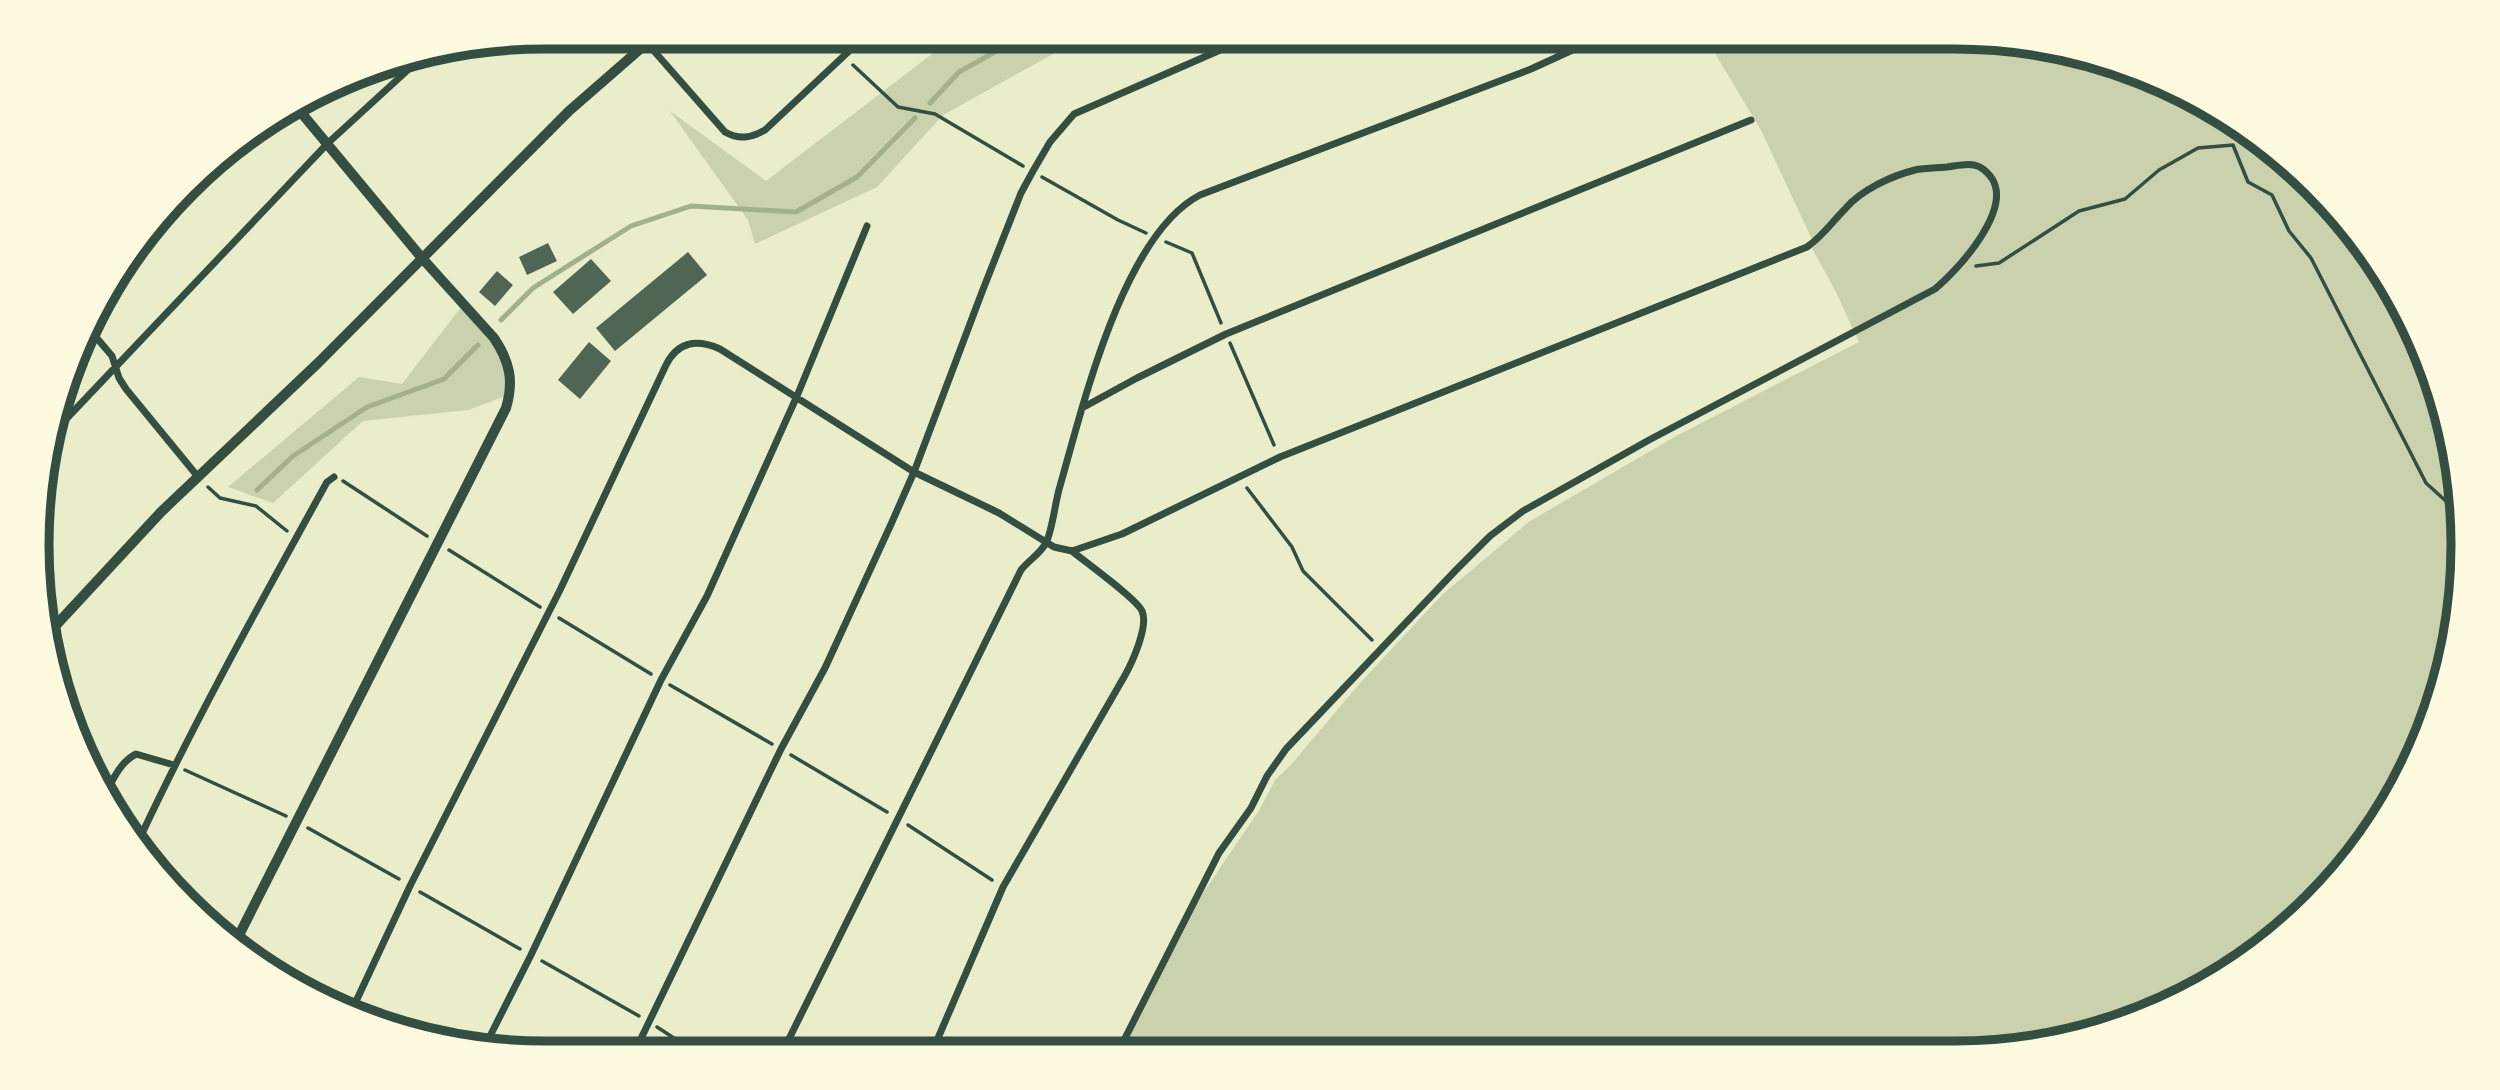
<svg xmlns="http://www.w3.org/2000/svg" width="2500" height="1090" font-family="'Roboto Serif',serif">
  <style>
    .green { fill: #cad2ad }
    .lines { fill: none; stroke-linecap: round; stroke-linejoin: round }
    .stream { stroke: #a3b18a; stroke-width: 5 }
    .building { fill: #4f6655 }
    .path { stroke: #344e41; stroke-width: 3.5 }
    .minor { stroke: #344e41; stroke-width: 7 }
    .tertiary { stroke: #344e41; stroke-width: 10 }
    .rim { fill: none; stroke: #344e41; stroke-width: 9 }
  </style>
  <rect width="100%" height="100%" fill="#e9edc9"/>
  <path class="green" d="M954,37H1084L943,115L877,187L755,244L748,220L670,111L766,181Z
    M1705,37H1955L2119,64L2209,105L2290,163L2358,236L2411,321L2446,414L2462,512L2459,612L2436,709L2377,828L2290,927L2150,1014L2022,1049L1118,1052L1191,911L1260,809L1275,780L1289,767L1361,682L1443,594L1530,521L1678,435L1859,342L1836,292L1812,248L1815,246L1761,130Z
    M465,302L498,353L514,393L468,410L363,421L273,503L228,487L359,377L402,384Z"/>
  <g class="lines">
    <path class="stream" d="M930,103L959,72L1022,37
      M501,320L533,288L631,226L691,206L796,212L857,177L915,118
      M257,490L293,456L367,407L444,379L478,345"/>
  </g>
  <path class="building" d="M548,243L557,261L527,275L519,257Z
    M688,252L707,275L615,351L596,328Z
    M591,259L611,281L573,314L553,292Z
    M497,271L513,285L495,306L479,292Z
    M589,342L611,361L580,399L558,380Z"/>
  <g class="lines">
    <path class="path" d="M853,65L898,107L935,114L1023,166
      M1042,177L1118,220L1146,233
      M1166,242L1192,253L1221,323
      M1976,266L1999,263L2079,211L2125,199L2159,170L2198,148L2233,145L2248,182L2272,195L2289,231L2311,258L2426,483L2458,512L2462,527
      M1230,343L1274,445
      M343,481L427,536
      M208,487L220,498L256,506L287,531
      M1247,488L1292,547L1303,571L1372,640
      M449,550L540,607
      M559,618L651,674
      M670,685L772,744
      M791,755L887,812
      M185,770L286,816
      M908,825L992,880
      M308,828L399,879
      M420,892L520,949
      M542,961L639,1016
      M657,1027L697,1053"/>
    <path class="minor" d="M654,37L647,43L725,132C739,140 751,138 765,130L864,37
      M90,330L112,356L119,378L126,389L199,478
      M1082,408L1137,378L1226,334L1751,120
      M51,435L328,143L422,57
      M104,797C112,781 120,762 136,754L174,765
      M139,840C196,718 262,600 327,482L334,477
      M351,1012L410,886L560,590L666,365C678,341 697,339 720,349L914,472L999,513L1054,547L1072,551L1122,534L1280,457L1807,247C1823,236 1832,222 1845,209C1861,190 1891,176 1915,170C1925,168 1937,168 1947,167C1955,166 1966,163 1974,165C1980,166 1987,172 1991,177C2014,209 1958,270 1935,289L1649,440L1523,511L1490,536L1456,570L1286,749L1267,776L1251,808L1219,853L1118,1052
      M486,1044L531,955L661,680L707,596L797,396L867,226
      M932,1052L1003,887L1124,677C1132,663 1149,626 1142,611C1137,599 1085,562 1072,551
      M634,1053L781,749L825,668L892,522L914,472L982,292L1021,193L1033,171L1050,142L1074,114L1250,37
      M782,1053L1021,570C1029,560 1040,554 1046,543C1053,528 1055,502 1060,486C1083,406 1123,235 1200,195L1531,69L1601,37"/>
    <path class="tertiary" d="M46,636L161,512L318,363L569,111L647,43L643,37
      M234,945L506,408C514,381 510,362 494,338L421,257L294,104"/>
  </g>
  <path d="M0 0H2500V1090H0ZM545 49H1955A496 496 0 0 1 2451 545V545A496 496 0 0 1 1955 1041H545A496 496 0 0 1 49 545V545A496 496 0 0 1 545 49Z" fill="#fefae0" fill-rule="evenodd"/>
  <path class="rim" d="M545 49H1955A496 496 0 0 1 2451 545V545A496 496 0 0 1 1955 1041H545A496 496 0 0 1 49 545V545A496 496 0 0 1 545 49Z"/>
</svg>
